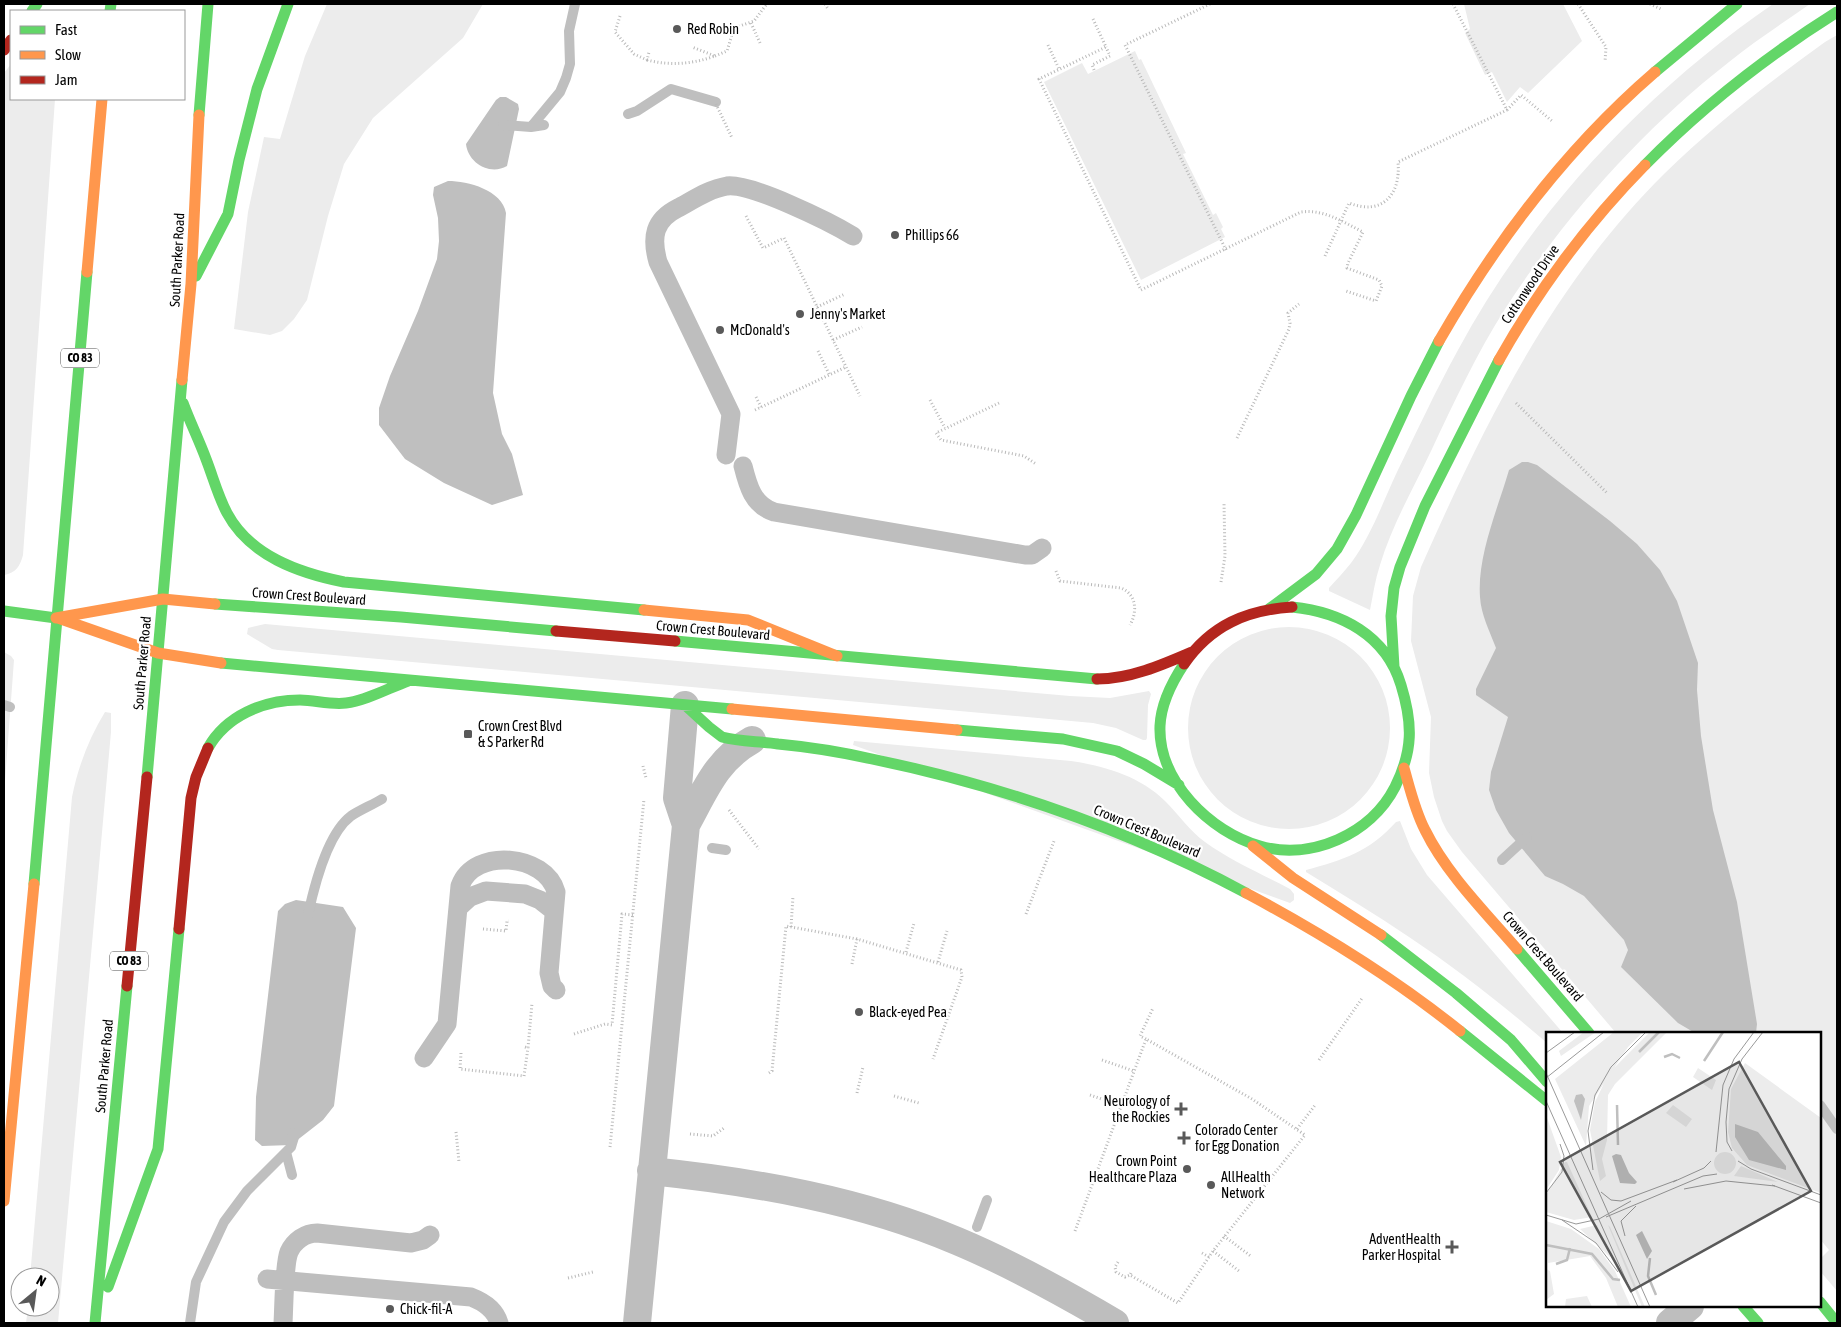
<svg xmlns="http://www.w3.org/2000/svg" width="1841" height="1327" font-family="'Asap Condensed',sans-serif">
  <style>
    .green { fill: #ececec }
    .water { fill: #bfbfbf }
    .lines { fill: none; stroke-linecap: round; stroke-linejoin: round }
    .stream { stroke: #bfbfbf; stroke-width: 10 }
    .path { stroke: #b9b9b9; stroke-width: 3; stroke-dasharray: 1 2.5; stroke-linecap: butt }
    .lane { stroke: #bebebe; stroke-width: 19 }
    .street { stroke: #bebebe; stroke-width: 28 }
    .fast { stroke: #63d668; stroke-width: 11 }
    .slow { stroke: #ff974d; stroke-width: 11 }
    .jam { stroke: #b3261e; stroke-width: 11 }
    .poi-dot { fill: #595959; stroke: #fff; stroke-width: 2 }
    .labels { text-anchor: middle; stroke-width: 4.5; stroke-linejoin: round; paint-order: stroke }
    .shield { fill: #fff; stroke: #4c4c4c; stroke-width: 1 }
    .shield-label { font-size: 12px; font-weight: bold; fill: #000 }
    .poi-label { font-size: 14px; fill: #000; stroke: #fff; text-anchor: start }
    .street-label { font-size: 14px; fill: #000; stroke: #fff }
    .inset-river { fill: none; stroke: #bfbfbf; stroke-width: 2.5 }
    .inset-road { fill: none; stroke: #999; stroke-width: 1 }
    .view { fill: #595959; fill-opacity: 0.15; stroke: #595959; stroke-width: 2.5 }
    .inset-edge { fill: none; stroke: #000; stroke-width: 2.5 }
  </style>
  <rect width="100%" height="100%" fill="#fff"/>
  <path class="green" d="M327,4H483L463,38L373,118L344,164L328,216L307,300L294,319L282,331L270,335L234,329L248,212L264,137L280,139L305,56Z
    M1464,4H1563L1582,41L1528,93L1520,87L1507,102L1492,72L1485,75L1465,33L1470,29Z
    M1773,4H1810C1783,23 1755,41 1729,62C1642,130 1565,216 1505,309C1477,353 1454,402 1432,449C1414,487 1392,525 1380,565C1375,580 1373,595 1370,610L1329,591V588C1336,580 1344,572 1351,563C1371,536 1383,502 1397,472C1417,431 1436,390 1458,350C1533,211 1644,93 1773,4Z
    M1837,35V1291L1820,1271V1259L1829,1250L1820,1239V1033H1616L1462,852L1447,831L1442,821L1434,797L1429,773L1431,717L1411,641L1413,596L1421,567C1484,425 1552,285 1664,174C1714,125 1768,83 1825,42Z
    M1135,51L1139,60L1141,59L1186,153L1183,154L1213,215L1216,213L1223,227L1221,229L1225,237L1141,280L1044,82L1082,63L1088,74Z
    M11,64V99H55L23,555C20,566 16,573 4,575V73Z
    M265,624L1070,696L1110,698L1149,691L1151,694L1148,705L1147,738L1146,740H1143L1116,728L1093,723L278,650L272,649L247,634L248,628Z
    M1188 728a101 101 0 1 1 202 0a101 101 0 1 1-202 0Z
    M4,652L11,656L14,660L4,795Z
    M105,712L111,713V732L58,1323H26L28,1307H50V1277H30L72,797C78,767 89,738 105,712Z
    M854,741L1071,761C1104,766 1140,776 1165,801C1179,815 1190,831 1205,842C1231,861 1262,874 1290,889L1294,894V900L1290,903L853,745Z
    M1400,821L1411,849L1427,875L1563,1033H1547V1043C1503,1005 1457,969 1409,937C1375,914 1340,893 1306,872V870C1343,860 1369,852 1396,822Z"/>
  <path class="water" d="M500,97H506L518,104L519,109L507,166C490,176 468,163 466,144L496,100Z
    M448,181C468,181 502,190 506,213L493,393L502,434L512,454L523,495L492,505L444,483L405,459L379,425V408L390,376L418,311L437,259L439,241L438,218L433,195L434,187Z
    M1522,462H1528L1537,465L1610,521L1637,544L1660,570L1677,601L1698,663L1697,690L1701,736L1713,810L1737,902L1757,1024L1756,1033H1695L1678,1023L1621,967L1628,950L1624,940L1584,896L1563,884L1545,876L1509,833L1496,810L1489,790L1491,772L1508,717L1476,695V689L1496,648C1490,632 1481,615 1480,597C1477,556 1498,508 1509,470Z
    M296,900L343,907L356,928L334,1106L323,1120L291,1145L262,1146L255,1140L256,1097L278,911L285,904Z"/>
  <g class="lines">
    <path class="stream" d="M628,114L637,111L671,89L716,102
      M503,125L531,127L544,125
      M531,127L560,92L566,78L570,64L569,31L575,4
      M4,705L10,707
      M712,848L726,850
      M1502,860L1527,837
      M308,915C314,887 327,834 351,816C360,810 372,805 382,799
      M1820,1105L1837,1129
      M286,1152L292,1175
      M977,1227L987,1200
      M190,1323L196,1282L224,1222L247,1191L291,1147L294,1137L292,1133"/>
    <path class="path" d="M825,4L828,9
      M1210,4L1125,45L1226,250
      M1453,4L1507,110L1521,95L1552,121
      M1578,4L1606,47L1605,62
      M1650,4L1661,9
      M620,16L615,32L634,54L647,60L649,52
      M1093,19L1106,47L1039,79L1141,290L1301,212C1324,209 1343,222 1363,232L1348,263L1347,268L1379,280L1382,286L1376,301L1346,291
      M751,23L760,43
      M1048,45L1059,69
      M715,56L727,51L734,28L754,21L766,5
      M647,60C670,66 693,64 715,56L692,47
      M1094,70L1092,65L1110,56L1106,47
      M716,104L732,138
      M746,216L763,248L784,238L860,396
      M1325,256L1349,203C1382,216 1401,195 1398,162L1507,110
      M817,307L845,294
      M833,340L862,327
      M818,351L829,374
      M756,397L761,407
      M930,400L945,428
      M999,403L936,433L941,440L1024,456L1036,464
      M1516,403L1607,493
      M755,410L846,367
      M1237,438L1289,329L1290,323L1288,313L1299,304
      M1056,571L1060,581L1121,588C1136,594 1138,611 1130,625
      M1221,582L1225,556L1224,503
      M643,766L646,778
      M729,810L759,849
      M1026,914L1054,841
      M791,927L793,896
      M483,929L506,931L507,921H509
      M906,952L914,923
      M938,962L947,931
      M852,964L857,939
      M574,1034L605,1024L612,1025L622,914L633,915
      M1146,1039L1140,1036L1153,1008
      M525,1047L528,1048L532,1003
      M461,1053L460,1069L524,1076L528,1048
      M1102,1060L1134,1071
      M1319,1060L1363,997
      M769,1073L772,1071L786,926L857,939L961,970L962,977L933,1059
      M857,1093L863,1067
      M1090,1095L1122,1106
      M894,1096L919,1103
      M1125,1098L1153,1112
      M1297,1129L1316,1104
      M456,1132L459,1162
      M690,1134L713,1136L724,1128
      M610,1147L644,799
      M1075,1231L1146,1039L1252,1099L1305,1135L1213,1251L1178,1303L1130,1275L1132,1271
      M1224,1236L1252,1257
      M1213,1251L1239,1271
      M1202,1253L1209,1257
      M1118,1262L1115,1267L1116,1272L1125,1277L1130,1275
      M568,1278L593,1272"/>
    <path class="lane" d="M726,455L731,414L658,262C651,237 654,220 678,208C693,200 709,189 727,186C751,183 830,222 853,236
      M743,466C748,486 753,505 774,512L1025,555H1032L1042,548
      M458,908L470,897L486,891L525,894L540,900L554,911
      M424,1058L447,1024L460,886C474,847 546,854 556,892L549,973L552,986L556,990
      M267,1279L471,1297C484,1302 495,1309 499,1323
      M283,1323C284,1308 284,1264 289,1252C294,1241 305,1233 317,1233L411,1243L423,1240L430,1235"/>
    <path class="street" d="M686,825C705,791 716,760 752,740
      M651,1171C756,1182 860,1200 957,1241C1012,1264 1064,1293 1115,1323
      M637,1323L686,825L677,798L685,705
      M1670,1323L1690,1306"/>
    <path class="fast" d="M32,11L37,4
      M110,11L111,4
      M1655,72L1737,4
      M199,115L208,4
      M1645,165C1703,106 1767,56 1837,12
      M196,276L228,214L239,160L257,89L288,4
      M183,403C190,422 199,440 206,459C213,477 218,496 227,513C250,556 299,573 344,582L644,610
      M215,604L401,617L556,631
      M1269,609L1316,574L1337,549L1356,515L1411,396L1439,341
      M4,611L56,618
      M675,641L1097,679
      M221,663L732,709
      M1184,664C1172,682 1161,704 1160,726C1158,781 1210,832 1260,846C1311,861 1371,834 1395,787C1413,751 1413,724 1401,685C1386,635 1341,612 1292,607
      M1394,667L1391,616L1394,588L1400,567L1425,506L1499,360
      M685,705L709,727L722,737C740,742 760,741 778,744C810,747 841,752 872,759C1002,786 1129,830 1246,893
      M957,730L1063,739L1117,751L1144,764L1179,785
      M208,748C226,716 263,700 300,700C315,700 330,705 346,703C365,701 389,688 408,681
      M147,777L182,380
      M34,884L87,272
      M1381,935L1456,993L1511,1040L1547,1082
      M1517,949L1589,1033
      M1460,1031L1547,1101
      M108,1287L158,1149L179,929
      M1820,1302L1837,1323
      M1743,1306L1758,1323
      M95,1323L127,986"/>
    <path class="slow" d="M87,272L102,99
      M1439,341C1496,242 1568,147 1655,72
      M1499,360C1539,289 1588,223 1645,165
      M182,380L191,284L199,115
      M644,610L748,620L837,656
      M56,618L163,599L215,604
      M58,618L158,653L221,663
      M732,709L957,730
      M1404,768C1410,789 1415,811 1425,830C1446,873 1485,912 1517,949
      M1253,846L1293,878L1381,935
      M1246,893C1321,933 1394,978 1460,1031
      M4,1201L34,884"/>
    <path class="jam" d="M4,50L11,40
      M556,631L675,641
      M1184,664C1211,625 1247,610 1292,607
      M1097,679C1130,679 1162,665 1192,652
      M179,929L191,798L196,777L208,748
      M127,986L147,777"/>
  </g>
  <g class="poi-dot">
    <circle cx="677" cy="29" r="5"/>
    <circle cx="895" cy="235" r="5"/>
    <circle cx="800" cy="314" r="5"/>
    <circle cx="720" cy="330" r="5"/>
    <rect x="463" y="729" width="10" height="10" rx="2.5"/>
    <circle cx="859" cy="1012" r="5"/>
    <path d="M1178.5 1101.5h5v5h5v5h-5v5h-5v-5h-5v-5h5z"/>
    <path d="M1181.5 1130.5h5v5h5v5h-5v5h-5v-5h-5v-5h5z"/>
    <circle cx="1187" cy="1169" r="5"/>
    <circle cx="1211" cy="1185" r="5"/>
    <path d="M1449.5 1239.5h5v5h5v5h-5v5h-5v-5h-5v-5h5z"/>
    <circle cx="390" cy="1309" r="5"/>
  </g>
  <g class="labels">
    <g class="shield">
      <rect x="61" y="348.5" width="38" height="19" rx="4"/>
      <rect x="110" y="951.5" width="38" height="19" rx="4"/>
    </g>
    <g class="shield-label">
      <text x="80" y="362">CO 83</text>
      <text x="129" y="965">CO 83</text>
    </g>
    <g class="poi-label">
      <text x="687" y="34">Red Robin</text>
      <text x="905" y="240">Phillips 66</text>
      <text x="810" y="319">Jenny's Market</text>
      <text x="730" y="335">McDonald's</text>
      <text x="478" y="731">Crown Crest Blvd<tspan x="478" dy="16">&amp; S Parker Rd</tspan></text>
      <text x="869" y="1017">Black-eyed Pea</text>
      <text x="1170" y="1106" text-anchor="end">Neurology of<tspan x="1170" dy="16">the Rockies</tspan></text>
      <text x="1195" y="1135">Colorado Center<tspan x="1195" dy="16">for Egg Donation</tspan></text>
      <text x="1177" y="1166" text-anchor="end">Crown Point<tspan x="1177" dy="16">Healthcare Plaza</tspan></text>
      <text x="1221" y="1182">AllHealth<tspan x="1221" dy="16">Network</tspan></text>
      <text x="1441" y="1244" text-anchor="end">AdventHealth<tspan x="1441" dy="16">Parker Hospital</tspan></text>
      <text x="400" y="1314">Chick-fil-A</text>
    </g>
    <g class="street-label">
      <text transform="translate(177 260) rotate(-87)" y="5">South Parker Road</text>
      <text transform="translate(1530 284) rotate(-56)" y="5">Cottonwood Drive</text>
      <text transform="translate(309 596) rotate(4)" y="5">Crown Crest Boulevard</text>
      <text transform="translate(713 630) rotate(5)" y="5">Crown Crest Boulevard</text>
      <text transform="translate(142 663) rotate(-85)" y="5">South Parker Road</text>
      <text transform="translate(1147 831) rotate(23)" y="5">Crown Crest Boulevard</text>
      <text transform="translate(1543 956) rotate(49)" y="5">Crown Crest Boulevard</text>
      <text transform="translate(104 1066) rotate(-85)" y="5">South Parker Road</text>
    </g>
  </g>
  <g transform="translate(1546 1032)">
    <rect width="275" height="275" fill="#fff"/>
    <path d="M38,0H50L15,24L13,19ZM68,0H97L82,15L43,74L40,114L9,47ZM104,0H121L69,52L62,63L61,108L56,127L60,144L54,149L44,98L49,70L63,41ZM199,31L275,86V161L201,133L186,116L182,100L185,57ZM152,36L170,48L166,58L147,45ZM127,73L146,87L140,95L120,81ZM0,83L15,125L13,138L0,158ZM168 131a11 11 0 1 1 22 0a11 11 0 1 1-22 0ZM19,130H21L46,185L28,188L0,180V163ZM195,134L232,150L188,144ZM0,189L25,197L53,217L69,239L85,275H72L60,246L44,224L2,231ZM51,193L65,224L64,225L34,197ZM62,193L64,195L99,275H96ZM0,237L4,239L8,262L0,268ZM41,264L46,275H19L20,267Z" fill="#ececec"/>
    <path d="M36,62L39,67L35,88L28,69L30,63ZM189,92L212,100L240,134V138L203,128L189,105ZM70,122L75,123L83,141L91,150L89,152L74,151L66,124ZM96,199L106,219L101,227L90,203Z" fill="#bfbfbf"/>
    <path class="inset-river" d="M93,20L113,0M118,25L126,22L134,26M158,29L177,0M71,73L72,113M0,213L46,222L67,247L74,248M104,226L102,244L110,263M10,232L21,228L24,216"/>
    <path class="inset-road" d="M0,21L29,0M0,41L104,275M0,46L58,0M0,69L92,275M186,119L181,110L180,90L183,57L196,27L217,0M170,120L177,53L188,27L208,0M192,129L205,137L275,163M47,138L42,99L49,63L65,35L100,0M127,150L158,136L165,129M226,153L275,171M138,157L180,149L229,154M55,160L65,168L75,169L131,148M0,161L16,140L18,124L14,112M0,183L30,192L53,187M60,185L157,144L171,142M53,187L85,169M16,188L50,211L72,240M79,204L75,189L90,174"/>
    <path class="view" d="M193,30L265,159L85,259L14,130Z"/>
    <rect width="275" height="275" class="inset-edge"/>
  </g>
  <rect width="1841" height="1327" fill="none" stroke="#000000" stroke-width="10"/>
  <rect x="10" y="10" width="175" height="90" fill="#ffffff" stroke="#999999"/>
  <rect x="20" y="26" width="25" height="8" fill="#63d668" stroke="#999999"/>
  <text x="55" y="35" font-size="15" fill="#000000">Fast</text>
  <rect x="20" y="51" width="25" height="8" fill="#ff974d" stroke="#999999"/>
  <text x="55" y="60" font-size="15" fill="#000000">Slow</text>
  <rect x="20" y="76" width="25" height="8" fill="#b3261e" stroke="#999999"/>
  <text x="55" y="85" font-size="15" fill="#000000">Jam</text>
  <g transform="translate(35 1292) rotate(29)"><circle r="24" fill="#ffffff" stroke="#999999"/>
  <path d="M0-4L9 19L0 12L-9 19Z" fill="#595959"/>
  <text y="-8" font-size="14" font-weight="bold" text-anchor="middle" fill="#000000">N</text>
  </g>
</svg>
